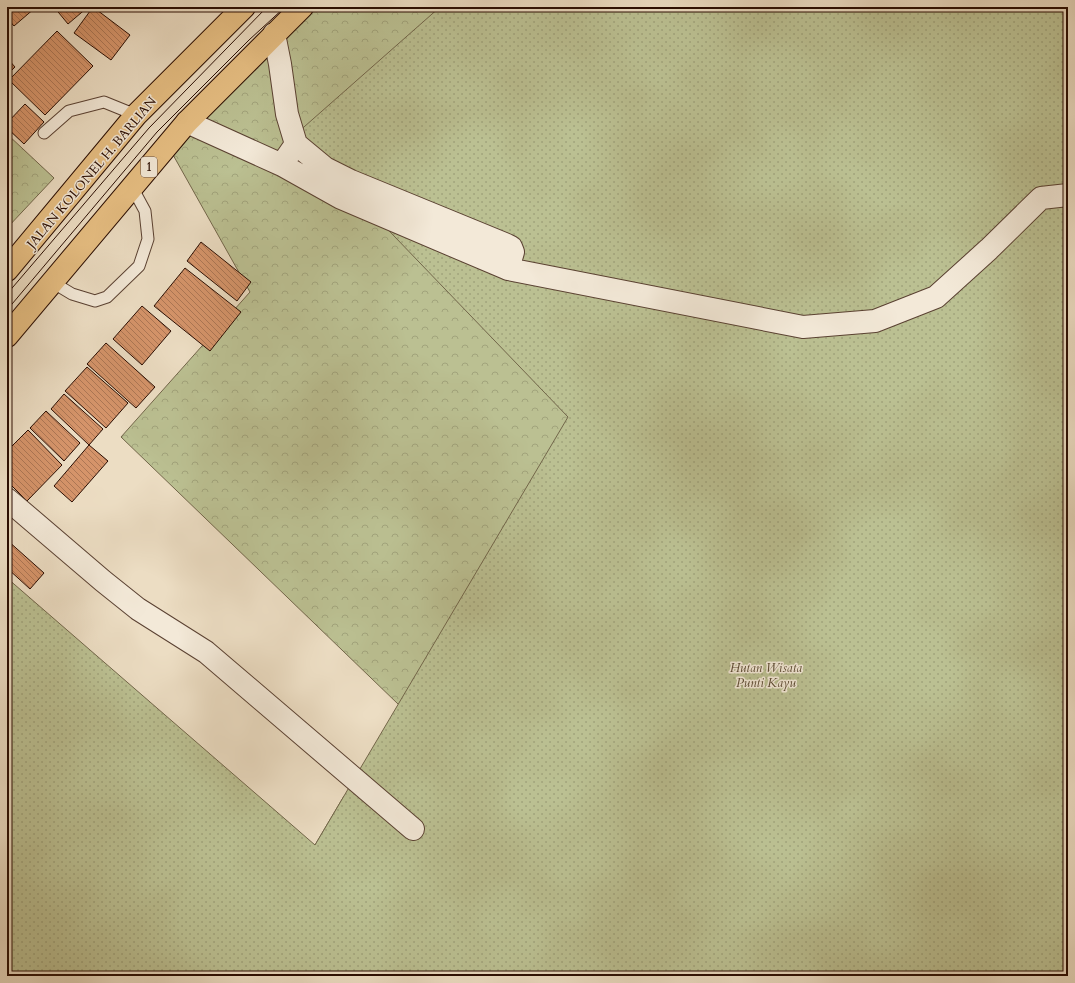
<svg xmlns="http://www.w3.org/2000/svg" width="1075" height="983" font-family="Cardo,serif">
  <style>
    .forest { fill: url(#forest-crowns); stroke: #72664a }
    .park { fill: url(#park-dots); stroke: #72664a }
    .building { fill: url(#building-back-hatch); stroke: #2a0d02 }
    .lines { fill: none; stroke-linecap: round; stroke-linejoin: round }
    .service-casing { stroke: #5a4132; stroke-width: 13 }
    .minor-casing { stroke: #5a4132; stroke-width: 24 }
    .trunk-casing { stroke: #2a0d02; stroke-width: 24 }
    .service { stroke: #f3e9d8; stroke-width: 11 }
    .minor { stroke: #f3e9d8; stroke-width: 22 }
    .trunk { stroke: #e6be82; stroke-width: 22 }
    .tram { stroke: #2a0d02; stroke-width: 1 }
    .labels { text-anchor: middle; stroke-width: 3; stroke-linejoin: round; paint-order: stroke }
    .shield { fill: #f3e9d8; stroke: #664f42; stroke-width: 1 }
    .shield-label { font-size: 12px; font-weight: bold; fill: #2a0d02 }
    .street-label { font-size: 13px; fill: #2a0d02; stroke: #f3e9d8 }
    .park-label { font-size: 13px; font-style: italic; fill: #5d4c34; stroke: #f3e9d8 }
  </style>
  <defs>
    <pattern id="forest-crowns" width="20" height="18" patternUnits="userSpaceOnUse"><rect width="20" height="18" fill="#bbc092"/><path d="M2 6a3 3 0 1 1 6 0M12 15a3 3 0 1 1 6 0" fill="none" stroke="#a1a47c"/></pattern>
    <pattern id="park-dots" width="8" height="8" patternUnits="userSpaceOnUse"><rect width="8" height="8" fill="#bbc092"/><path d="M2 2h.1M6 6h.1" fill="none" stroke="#a1a47c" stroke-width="1.8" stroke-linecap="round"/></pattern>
    <pattern id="building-back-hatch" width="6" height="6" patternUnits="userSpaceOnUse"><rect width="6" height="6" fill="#d5946a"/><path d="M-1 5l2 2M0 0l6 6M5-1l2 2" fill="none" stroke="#ad7755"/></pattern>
  </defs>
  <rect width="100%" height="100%" fill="#ecddc3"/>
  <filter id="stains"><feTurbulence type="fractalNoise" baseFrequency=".005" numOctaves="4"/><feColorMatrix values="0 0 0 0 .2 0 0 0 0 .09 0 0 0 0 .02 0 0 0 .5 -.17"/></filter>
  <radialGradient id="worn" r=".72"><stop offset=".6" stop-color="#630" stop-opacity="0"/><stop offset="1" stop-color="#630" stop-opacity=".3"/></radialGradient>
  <path class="forest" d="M309,7H1068V976H7V757L315,845L344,796L534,809L398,704L121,437L250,292L163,137Z
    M7,134L54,178L7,228Z"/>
  <path class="park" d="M440,7H1068V976H7V578L315,845L568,417L296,134Z"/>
  <path class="building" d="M7,7H35V8L14,26L7,18Z
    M54,7H88L68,24Z
    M93,7L130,35L111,60L74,33Z
    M57,31L93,66L45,115L9,80Z
    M7,58L15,67L7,75Z
    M25,104L44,122L24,144L7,128V123Z
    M201,242L251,282L237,301L187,261Z
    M185,268L241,312L210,351L154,306Z
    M142,306L171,331L142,365L113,339Z
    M106,343L155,387L136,408L87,364Z
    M87,367L128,403L106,428L65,391Z
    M64,394L103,429L89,445L51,409Z
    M46,411L80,443L64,461L30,428Z
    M28,430L62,465L27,501L7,481V451Z
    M89,445L108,461L72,502L54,486Z
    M7,540L44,573L30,589L7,568Z"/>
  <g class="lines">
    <defs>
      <path id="service" d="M44,133L69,111L104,102L136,115
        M52,282L72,294L95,301L107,297L139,266L148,239L145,211L132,187"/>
      <path id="minor" d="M274,34L280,64L287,114L296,144L287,157
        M187,122L282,165L341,198L508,269L803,327L875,321L936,297L989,249L1041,198L1068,195
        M296,144L325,168L351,181L507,245L511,247L513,252L508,269
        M7,499L103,581L138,609L206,652L413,829"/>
      <path id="trunk" d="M7,270L136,115L244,7
        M7,336L187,122L302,7"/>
    </defs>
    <use href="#service" class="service-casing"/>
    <use href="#minor" class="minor-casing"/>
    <use href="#trunk" class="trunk-casing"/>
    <use href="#service" class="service"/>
    <use href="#minor" class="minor"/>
    <use href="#trunk" class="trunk"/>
    <path class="tram" d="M7,294L149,128L267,7
      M7,310L157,132L249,40L285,7"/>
  </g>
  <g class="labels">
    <rect class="shield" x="141" y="157" width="16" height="20" rx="3"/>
    <g class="shield-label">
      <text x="149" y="171">1</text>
    </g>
    <g class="street-label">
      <text transform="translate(91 172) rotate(-50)" y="5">JALAN KOLONEL H. BARLIAN</text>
    </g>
    <g class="park-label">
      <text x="766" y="672">Hutan Wisata<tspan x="766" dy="15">Punti Kayu</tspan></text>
    </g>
  </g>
  <rect width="1075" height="983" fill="none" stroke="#ecddc3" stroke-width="24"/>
  <rect x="8" y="8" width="1059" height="967" fill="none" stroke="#2a0d02" stroke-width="2"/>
  <rect x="12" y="12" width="1051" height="959" fill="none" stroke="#2a0d02"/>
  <rect width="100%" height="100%" filter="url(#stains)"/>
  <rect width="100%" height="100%" fill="url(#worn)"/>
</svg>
